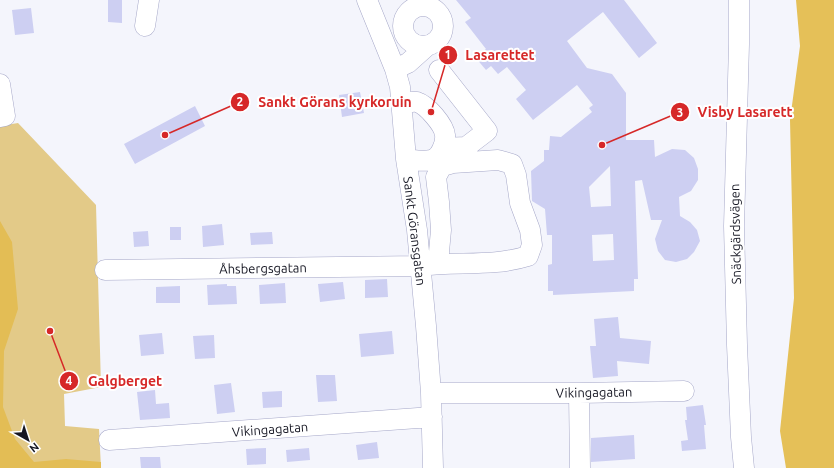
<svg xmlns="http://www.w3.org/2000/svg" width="834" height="468" font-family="Ubuntu,sans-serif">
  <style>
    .green { fill: #e3ca88 }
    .forest { fill: #e3bd55 }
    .water { fill: #e5c058 }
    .building { fill: #cdcff2; fill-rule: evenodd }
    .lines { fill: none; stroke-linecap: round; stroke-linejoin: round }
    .minor-casing { stroke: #a5a7c8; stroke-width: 21 }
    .minor { stroke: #fff; stroke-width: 20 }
    .labels { text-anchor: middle; stroke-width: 4; stroke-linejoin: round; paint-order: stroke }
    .street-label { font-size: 13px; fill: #151622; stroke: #fff }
    .leader { fill: none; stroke: #d62828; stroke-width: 1.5 }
    .callout-dot { fill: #d62828; stroke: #fff; stroke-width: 1.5 }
    .mark-label { font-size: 12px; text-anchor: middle; font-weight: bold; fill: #fff }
    .callout-label { font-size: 14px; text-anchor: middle; font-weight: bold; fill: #d62828; stroke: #fff; stroke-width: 4; stroke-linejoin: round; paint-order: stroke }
  </style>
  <rect width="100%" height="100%" fill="#f4f5fc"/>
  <path class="green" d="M18,123L96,205L101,387L64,394L65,426L99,429L101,468H0V126Z"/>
  <path class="forest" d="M0,221L12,242L18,309L4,351L3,407L15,439L34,462L66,459L101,462V468H0Z"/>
  <path class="water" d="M796,0H834V468H786L780,431L794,298L790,120L800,46Z"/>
  <path class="building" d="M108,0H122V23L108,22Z
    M456,0H624L657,43L639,58L603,12L567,41L587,68L612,74L626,93V140H654L655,157L672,149L685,150L694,158L698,169V180L691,191L679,197L680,216L690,222L697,230L700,241L694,252L687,259L676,262L665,260L658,251L655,239L662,220H651L642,180L635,181L638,279H634V291L553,295V291H548V265L552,264V235H547L545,209L532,201L531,171L544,161V150H549L550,136L561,137L592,112L589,108L593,105L577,85L533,120L516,99L526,90L507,67L498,74L491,66L486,70L475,57L486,49L465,22L471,18ZM610,166L611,206L591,207L589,187ZM613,234L614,260L593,261L592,235Z
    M31,8L34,33L15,35L12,10Z
    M360,92L364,113L342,117L339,95Z
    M195,106L205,126L135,164L124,144Z
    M222,224L224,245L203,247L202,226Z
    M170,227H181V240H170Z
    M148,231L149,246L134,247L133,232Z
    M272,232L273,244L251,245L250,233Z
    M387,279L388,297L365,298V280Z
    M343,282L345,299L320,302L318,284Z
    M285,283L286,303L260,304L259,285Z
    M227,284V286H236L237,304L208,305L207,285Z
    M180,286V303H156V287Z
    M618,317L620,338L651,341L649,364L617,361L618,376L593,378L590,346H596L594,319Z
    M392,331L394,354L361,357L359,334Z
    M162,333L164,354L141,356L139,335Z
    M214,335L215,358L195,359L193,336Z
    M316,375H335L337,401L318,402Z
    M231,383L235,412L217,414L214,385Z
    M155,390L156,404L169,403L170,418L140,420L137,392Z
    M282,391V407L263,408L262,392Z
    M703,405L706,425H704L706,449L682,451L681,441L688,440L685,420H687L686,407Z
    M634,435L635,459L591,462V438Z
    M377,442L379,458L358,460L356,445Z
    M266,448V464L247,465L246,449Z
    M309,448L310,460L287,462L286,450Z
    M140,457H160L161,468H141Z"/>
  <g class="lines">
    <defs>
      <path id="minor" d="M367,0L395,69L400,87L406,159L417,230L426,326L431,393L433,468
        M739,0V44L734,226L737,345L741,437L744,468
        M403 26a20 20 0 1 1 40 0a20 20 0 1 1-40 0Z
        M145,26L149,0
        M395,69L408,63L427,46
        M439,70L487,131L466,147L443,148
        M0,84L5,116L0,117
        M402,104C406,103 413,101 417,102C427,105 444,125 445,135C446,144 440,158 431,160C423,162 414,160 406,159
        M105,270L421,266C457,261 493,267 528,256L532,245L530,230L520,203L516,175L512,164L498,160L453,163L442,166L436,177L439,202L441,230L438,263
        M431,393H579L684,391
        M579,393L580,468
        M109,440L432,417"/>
    </defs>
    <use href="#minor" class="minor-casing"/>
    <use href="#minor" class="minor"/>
  </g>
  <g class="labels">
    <g class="street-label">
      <text transform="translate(415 231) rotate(83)" y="5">Sankt Göransgatan</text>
      <text transform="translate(735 234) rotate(-91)" y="5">Snäckgärdsvägen</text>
      <text transform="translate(263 268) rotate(-1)" y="5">Åhsbergsgatan</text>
      <text transform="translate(594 392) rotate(-1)" y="5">Vikingagatan</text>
      <text transform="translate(270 429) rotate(-4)" y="5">Vikingagatan</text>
    </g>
  </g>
  <path class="leader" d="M431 112L448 55M165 135L240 102M602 145L680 112M50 331L69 381"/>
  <g class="callout-dot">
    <circle cx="431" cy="112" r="4"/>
    <circle cx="165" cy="135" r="4"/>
    <circle cx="602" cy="145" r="4"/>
    <circle cx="50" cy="331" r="4"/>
    <circle cx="448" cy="55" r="10"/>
    <circle cx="240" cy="102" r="10"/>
    <circle cx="680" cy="112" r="10"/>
    <circle cx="69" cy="381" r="10"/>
  </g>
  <g class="mark-label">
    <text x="448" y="59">1</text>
    <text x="240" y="106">2</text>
    <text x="680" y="117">3</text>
    <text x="69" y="385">4</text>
  </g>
  <g class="callout-label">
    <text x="500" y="60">Lasarettet</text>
    <text x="335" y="107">Sankt Görans kyrkoruin</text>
    <text x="745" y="117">Visby Lasarett</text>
    <text x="125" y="386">Galgberget</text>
  </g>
  <g transform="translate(28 440) rotate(141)" stroke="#ffffff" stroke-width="3" paint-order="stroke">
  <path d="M0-3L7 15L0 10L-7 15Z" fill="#151622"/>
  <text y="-6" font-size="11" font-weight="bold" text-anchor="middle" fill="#151622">N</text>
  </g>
</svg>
